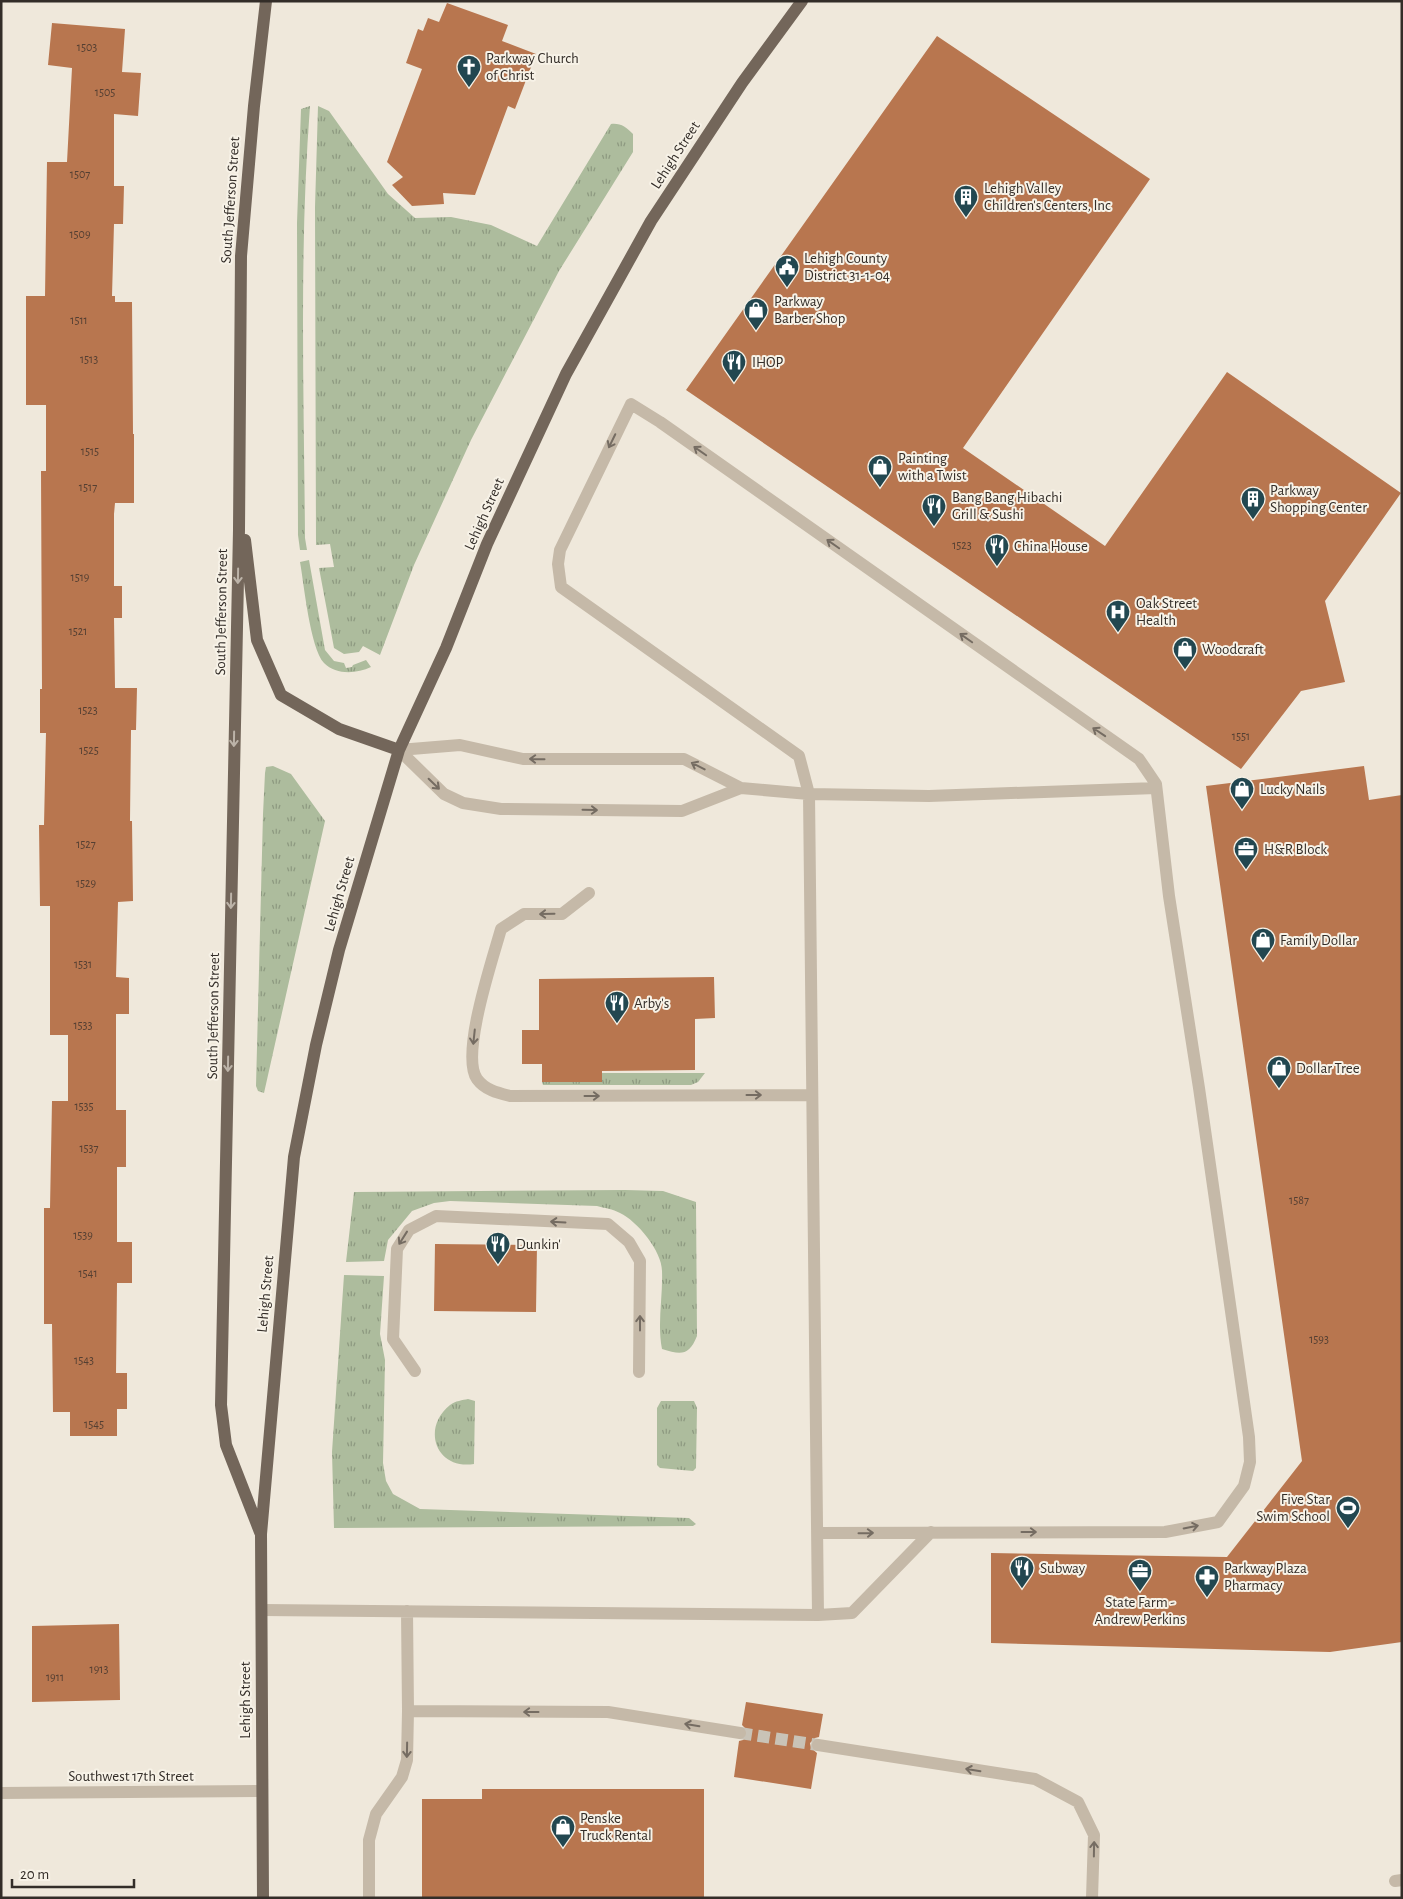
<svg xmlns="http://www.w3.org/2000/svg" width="1403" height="1899" font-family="'Alegreya Sans',sans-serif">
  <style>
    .grass { fill: url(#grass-tufts) }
    .building { fill: #b8764f }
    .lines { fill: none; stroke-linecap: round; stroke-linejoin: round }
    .minor-tunnel { stroke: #c9c3b7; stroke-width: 12; stroke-dasharray: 12 6; stroke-linecap: butt }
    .minor { stroke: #c5b9a8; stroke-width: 12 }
    .major { stroke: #73665a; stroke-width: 12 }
    .oneway { stroke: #756c62 }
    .oneway2 { stroke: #bcb3a8 }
    .labels { text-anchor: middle; stroke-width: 4; stroke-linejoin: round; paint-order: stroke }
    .number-label { font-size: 12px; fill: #543f32 }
    .poi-label { font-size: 15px; fill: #332d28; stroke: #f7f2e7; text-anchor: start }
    .street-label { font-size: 15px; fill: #332d28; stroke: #f7f2e7 }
  </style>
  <defs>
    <pattern id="grass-tufts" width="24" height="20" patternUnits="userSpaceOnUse" patternTransform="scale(1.25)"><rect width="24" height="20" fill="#adbc9d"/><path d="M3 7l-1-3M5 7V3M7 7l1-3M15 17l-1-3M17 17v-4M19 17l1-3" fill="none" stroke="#8d9980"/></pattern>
  </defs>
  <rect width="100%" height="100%" fill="#efe8db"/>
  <path class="grass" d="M310,106C299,250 304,395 305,538L307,550H300L298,535L297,223L301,109Z
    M318,106L329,111L388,194L415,218L451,217L491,225L537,246L611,124C621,123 626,127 633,134V152L559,271L471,440L414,565L380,655L363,646L359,652L344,654L334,648L319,568L334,567L330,544L316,545L315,207Z
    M309,560L325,650L334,661L344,663L346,668L352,667L353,665L366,660L371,667C356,674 336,675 324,663C310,648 304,584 300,562Z
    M273,766L291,774L325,821L264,1093L258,1091L256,1086L263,814L265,773L266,767Z
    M602,1073H705L698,1082L691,1085H543L542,1082H602Z
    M625,1190L663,1191L696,1202L697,1336C689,1356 681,1355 662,1349C657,1323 663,1297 662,1271C662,1251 637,1221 620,1213C613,1209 604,1208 597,1206L450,1201L434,1203L412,1211L388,1240L384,1261L346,1262L354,1192Z
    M344,1275L384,1276L380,1334L385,1360L383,1463L386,1481L393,1494L420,1509L689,1518L696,1524L693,1526L334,1528L332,1452Z
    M468,1399L475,1401L474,1464C436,1470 421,1428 450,1405C455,1401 463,1400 468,1399Z
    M661,1401H694L697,1408L696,1468L693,1471L660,1468L657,1465V1408Z"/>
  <path class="building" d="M447,3L508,25L502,41L536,54L515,109L508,106L475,195L443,193L444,204L412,206L392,185L403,177L387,162L422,69L406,63L418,29L423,31L428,18L439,22Z
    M52,23L125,29L122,72L141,73L138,116L114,114V186H124L123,224H114L112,296H115V302H132L133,434H134V503H115L114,514V586H122V618H114L115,688H137L136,730H131L130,821H132L133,901L118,902L116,977L129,978V1014H116V1110H126V1167H117V1242H132V1283H117L116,1373H127V1409H117V1436H70V1412H53L52,1324H44V1208H50L52,1101H68V1035H50V906H40L39,825H44L46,733H40V689H42L41,471H46V405H26V296H45L47,162H67L72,68L48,65Z
    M937,36L1150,179L963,448L1105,546L1227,372L1401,493L1325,601L1345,682L1301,691L1241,769L686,390Z
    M1364,766L1369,800L1402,795V1642L1330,1652L991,1643V1553L1227,1557L1302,1461L1206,786Z
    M714,977L715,1018L695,1019V1070L602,1071V1082H542V1064H522V1030H539V979Z
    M435,1244L537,1245L536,1312L434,1311Z
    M119,1624L120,1700L32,1702V1626Z
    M746,1702L823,1714L819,1737L815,1738L810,1743L811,1748L817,1753L811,1789L734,1777L739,1741L743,1740L748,1735L747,1730L742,1725Z
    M482,1789H704V1898H422V1799H482Z"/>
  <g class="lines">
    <path class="minor-tunnel" d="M740,1733L818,1745"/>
    <path class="minor" d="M399,750L460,745L523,759H684L741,788L809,794L818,1615
      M399,750L444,794L463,803L501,809L682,811L741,788
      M589,893L562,914H524L501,929C493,958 460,1055 477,1079C485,1090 498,1093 510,1096L812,1095
      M415,1371L393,1339L397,1249L409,1230L436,1216L608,1224L629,1242L640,1261L639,1372
      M818,1533L1165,1532L1218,1522L1244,1486L1250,1462L1249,1437L1199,1088L1169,896L1156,784L1139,759L660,422L631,404L560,550L558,564L561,587L799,756L809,794L929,796L1156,788
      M262,1610L818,1615L852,1613L931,1532
      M407,1611L408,1711
      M818,1745L1035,1779L1078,1802L1094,1835L1092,1898
      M1,1793L262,1791
      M1395,1881L1402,1880
      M369,1898V1840L376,1814L402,1777L407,1760L408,1711L608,1712L740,1733"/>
    <path class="major" d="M245,540L257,640L281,695L339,729L399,750
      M260,1532L226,1445L221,1405L239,530L241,256L254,106L266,1
      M263,1898L261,1534L294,1157L316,1045L339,950L399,750L446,648L487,544L566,374L651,221L742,83L802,1"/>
  </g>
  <defs><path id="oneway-shaft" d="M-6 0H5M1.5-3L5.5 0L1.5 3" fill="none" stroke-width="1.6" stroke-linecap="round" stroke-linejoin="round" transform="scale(1.25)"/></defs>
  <g class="oneway">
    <use href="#oneway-shaft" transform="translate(612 441) rotate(116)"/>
    <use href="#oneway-shaft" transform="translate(700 451) rotate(-145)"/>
    <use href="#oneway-shaft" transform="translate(833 544) rotate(-145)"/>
    <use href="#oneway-shaft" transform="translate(966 638) rotate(-145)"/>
    <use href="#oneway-shaft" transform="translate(1099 732) rotate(-146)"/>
    <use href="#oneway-shaft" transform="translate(537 759) rotate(-179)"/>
    <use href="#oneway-shaft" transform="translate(698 766) rotate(-153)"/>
    <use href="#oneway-shaft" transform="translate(434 784) rotate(44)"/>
    <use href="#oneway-shaft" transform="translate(590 810) rotate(1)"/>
    <use href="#oneway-shaft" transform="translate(547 914) rotate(179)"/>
    <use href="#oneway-shaft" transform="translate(474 1037) rotate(96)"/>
    <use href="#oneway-shaft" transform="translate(754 1095)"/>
    <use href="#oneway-shaft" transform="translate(592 1096)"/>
    <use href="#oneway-shaft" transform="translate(558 1222) rotate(-177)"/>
    <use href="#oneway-shaft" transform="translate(403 1238) rotate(122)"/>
    <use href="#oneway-shaft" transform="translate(640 1323) rotate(-90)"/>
    <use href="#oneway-shaft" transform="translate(1191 1527) rotate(-11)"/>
    <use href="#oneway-shaft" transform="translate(1029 1532)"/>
    <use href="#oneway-shaft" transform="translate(866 1533) rotate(-1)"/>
    <use href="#oneway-shaft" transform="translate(531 1712) rotate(180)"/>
    <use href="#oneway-shaft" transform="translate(692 1725) rotate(-171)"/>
    <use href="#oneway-shaft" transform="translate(407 1750) rotate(91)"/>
    <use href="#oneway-shaft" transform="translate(973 1770) rotate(-171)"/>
    <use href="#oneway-shaft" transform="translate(1094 1849) rotate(-89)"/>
  </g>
  <g class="oneway2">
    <use href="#oneway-shaft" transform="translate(238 576) rotate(91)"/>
    <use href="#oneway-shaft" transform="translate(234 739) rotate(91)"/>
    <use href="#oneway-shaft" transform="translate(231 901) rotate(91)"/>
    <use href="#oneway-shaft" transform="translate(228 1064) rotate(91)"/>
  </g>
  <defs>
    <symbol id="church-pin" viewBox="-11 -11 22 30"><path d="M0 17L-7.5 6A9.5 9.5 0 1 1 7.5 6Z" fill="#224750" stroke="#f7f2e7"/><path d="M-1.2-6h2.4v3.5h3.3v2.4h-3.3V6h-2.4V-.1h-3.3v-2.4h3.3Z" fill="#fff"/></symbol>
    <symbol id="building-pin" viewBox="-11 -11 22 30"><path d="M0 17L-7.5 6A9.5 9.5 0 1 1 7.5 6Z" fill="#224750" stroke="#f7f2e7"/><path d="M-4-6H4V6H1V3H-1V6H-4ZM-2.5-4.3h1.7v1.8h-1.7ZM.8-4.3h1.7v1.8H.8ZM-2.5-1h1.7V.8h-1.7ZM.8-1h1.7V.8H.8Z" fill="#fff"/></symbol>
    <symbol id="civic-pin" viewBox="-11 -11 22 30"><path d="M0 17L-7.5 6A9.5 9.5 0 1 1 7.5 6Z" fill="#224750" stroke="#f7f2e7"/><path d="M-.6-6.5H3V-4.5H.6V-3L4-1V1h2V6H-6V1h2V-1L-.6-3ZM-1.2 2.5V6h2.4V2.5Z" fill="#fff"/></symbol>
    <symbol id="shop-pin" viewBox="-11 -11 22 30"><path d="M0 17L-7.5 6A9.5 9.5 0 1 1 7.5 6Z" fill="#224750" stroke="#f7f2e7"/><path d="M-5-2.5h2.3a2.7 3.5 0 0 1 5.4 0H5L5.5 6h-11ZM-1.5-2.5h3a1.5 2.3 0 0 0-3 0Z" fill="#fff"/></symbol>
    <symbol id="restaurant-pin" viewBox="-11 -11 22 30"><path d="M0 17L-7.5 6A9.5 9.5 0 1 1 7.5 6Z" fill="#224750" stroke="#f7f2e7"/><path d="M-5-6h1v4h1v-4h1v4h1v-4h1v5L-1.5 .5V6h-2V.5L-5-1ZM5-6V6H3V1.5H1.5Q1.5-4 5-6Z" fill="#fff"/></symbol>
    <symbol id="hospital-pin" viewBox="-11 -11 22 30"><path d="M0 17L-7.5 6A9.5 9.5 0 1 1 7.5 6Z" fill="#224750" stroke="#f7f2e7"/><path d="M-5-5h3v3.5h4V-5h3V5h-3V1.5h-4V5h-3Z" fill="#fff"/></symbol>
    <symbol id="office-pin" viewBox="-11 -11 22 30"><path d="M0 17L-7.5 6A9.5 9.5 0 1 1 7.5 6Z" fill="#224750" stroke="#f7f2e7"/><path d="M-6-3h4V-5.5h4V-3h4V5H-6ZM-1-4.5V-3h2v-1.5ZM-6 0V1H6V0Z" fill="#fff"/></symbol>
    <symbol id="stadium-pin" viewBox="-11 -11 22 30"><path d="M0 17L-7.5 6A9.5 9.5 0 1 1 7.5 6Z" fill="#224750" stroke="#f7f2e7"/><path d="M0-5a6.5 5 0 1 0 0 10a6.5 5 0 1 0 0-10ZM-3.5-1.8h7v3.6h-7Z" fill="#fff"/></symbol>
    <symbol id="pharmacy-pin" viewBox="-11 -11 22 30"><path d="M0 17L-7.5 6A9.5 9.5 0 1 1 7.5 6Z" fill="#224750" stroke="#f7f2e7"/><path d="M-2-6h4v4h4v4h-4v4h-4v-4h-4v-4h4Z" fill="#fff"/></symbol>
  </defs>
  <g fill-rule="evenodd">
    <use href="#church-pin" x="455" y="53" width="28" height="38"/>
    <use href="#building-pin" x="952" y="183" width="28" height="38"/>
    <use href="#civic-pin" x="773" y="253" width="28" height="38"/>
    <use href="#shop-pin" x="742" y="296" width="28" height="38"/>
    <use href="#restaurant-pin" x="720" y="348" width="28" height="38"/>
    <use href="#shop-pin" x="866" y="453" width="28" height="38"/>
    <use href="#building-pin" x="1239" y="485" width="28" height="38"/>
    <use href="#restaurant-pin" x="920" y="492" width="28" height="38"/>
    <use href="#restaurant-pin" x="983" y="532" width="28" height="38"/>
    <use href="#hospital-pin" x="1104" y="598" width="28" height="38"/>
    <use href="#shop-pin" x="1171" y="635" width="28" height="38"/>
    <use href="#shop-pin" x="1228" y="775" width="28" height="38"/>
    <use href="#office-pin" x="1232" y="835" width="28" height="38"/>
    <use href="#shop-pin" x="1249" y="926" width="28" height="38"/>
    <use href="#restaurant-pin" x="603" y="989" width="28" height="38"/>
    <use href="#shop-pin" x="1265" y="1054" width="28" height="38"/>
    <use href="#restaurant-pin" x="484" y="1230" width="28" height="38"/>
    <use href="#stadium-pin" x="1334" y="1494" width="28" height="38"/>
    <use href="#restaurant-pin" x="1008" y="1554" width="28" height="38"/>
    <use href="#office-pin" x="1126" y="1557" width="28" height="38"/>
    <use href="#pharmacy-pin" x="1193" y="1563" width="28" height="38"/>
    <use href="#shop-pin" x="549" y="1813" width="28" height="38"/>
  </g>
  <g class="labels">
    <g class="number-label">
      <text x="87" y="51">1503</text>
      <text x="105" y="96">1505</text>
      <text x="80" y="178">1507</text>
      <text x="80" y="238">1509</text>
      <text x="79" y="324">1511</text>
      <text x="89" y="363">1513</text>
      <text x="90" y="455">1515</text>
      <text x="88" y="491">1517</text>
      <text x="962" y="549">1523</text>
      <text x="80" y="581">1519</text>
      <text x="78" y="635">1521</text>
      <text x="88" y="714">1523</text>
      <text x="1241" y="740">1551</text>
      <text x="89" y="754">1525</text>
      <text x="86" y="848">1527</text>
      <text x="86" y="887">1529</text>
      <text x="83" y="968">1531</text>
      <text x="83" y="1029">1533</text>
      <text x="84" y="1110">1535</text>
      <text x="89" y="1152">1537</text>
      <text x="1299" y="1204">1587</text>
      <text x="83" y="1239">1539</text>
      <text x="88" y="1277">1541</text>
      <text x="1319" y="1343">1593</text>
      <text x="84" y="1364">1543</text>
      <text x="94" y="1428">1545</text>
      <text x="99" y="1673">1913</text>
      <text x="55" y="1681">1911</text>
    </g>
    <g class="poi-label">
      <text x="486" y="63">Parkway Church<tspan x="486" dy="17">of Christ</tspan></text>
      <text x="984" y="193">Lehigh Valley<tspan x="984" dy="17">Children's Centers, Inc</tspan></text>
      <text x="804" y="263">Lehigh County<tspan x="804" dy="17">District 31-1-04</tspan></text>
      <text x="774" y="306">Parkway<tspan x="774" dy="17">Barber Shop</tspan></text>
      <text x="752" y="367">IHOP</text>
      <text x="898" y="463">Painting<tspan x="898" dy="17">with a Twist</tspan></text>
      <text x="1270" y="495">Parkway<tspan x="1270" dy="17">Shopping Center</tspan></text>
      <text x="952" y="502">Bang Bang Hibachi<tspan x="952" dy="17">Grill &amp; Sushi</tspan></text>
      <text x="1014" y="551">China House</text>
      <text x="1136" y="608">Oak Street<tspan x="1136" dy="17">Health</tspan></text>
      <text x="1202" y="654">Woodcraft</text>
      <text x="1260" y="794">Lucky Nails</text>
      <text x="1264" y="854">H&amp;R Block</text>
      <text x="1280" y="945">Family Dollar</text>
      <text x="634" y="1008">Arby's</text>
      <text x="1296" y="1073">Dollar Tree</text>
      <text x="516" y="1249">Dunkin'</text>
      <text x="1330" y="1504" text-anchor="end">Five Star<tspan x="1330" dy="17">Swim School</tspan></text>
      <text x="1040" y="1573">Subway</text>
      <text x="1224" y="1573">Parkway Plaza<tspan x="1224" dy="17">Pharmacy</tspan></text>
      <text x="1140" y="1607" text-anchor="middle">State Farm -<tspan x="1140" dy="17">Andrew Perkins</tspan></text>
      <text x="580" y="1823">Penske<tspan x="580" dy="17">Truck Rental</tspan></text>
    </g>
    <g class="street-label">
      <text transform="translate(675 155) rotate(-57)" y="5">Lehigh Street</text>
      <text transform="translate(230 200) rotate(-86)" y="5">South Jefferson Street</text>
      <text transform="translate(484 514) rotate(-66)" y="5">Lehigh Street</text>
      <text transform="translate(221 612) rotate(-89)" y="5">South Jefferson Street</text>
      <text transform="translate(339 894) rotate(-74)" y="5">Lehigh Street</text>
      <text transform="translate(213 1016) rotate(-89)" y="5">South Jefferson Street</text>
      <text transform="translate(265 1294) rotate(-85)" y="5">Lehigh Street</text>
      <text transform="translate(245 1700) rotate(-90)" y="5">Lehigh Street</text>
      <text x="131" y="1781">Southwest 17th Street</text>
    </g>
  </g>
  <rect width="1403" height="1899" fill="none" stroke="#332d28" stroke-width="5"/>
  <path d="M12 1879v8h122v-8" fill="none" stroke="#332d28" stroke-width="2.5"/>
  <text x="20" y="1879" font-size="15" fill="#332d28" stroke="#f7f2e7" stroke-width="4" paint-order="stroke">20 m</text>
</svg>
